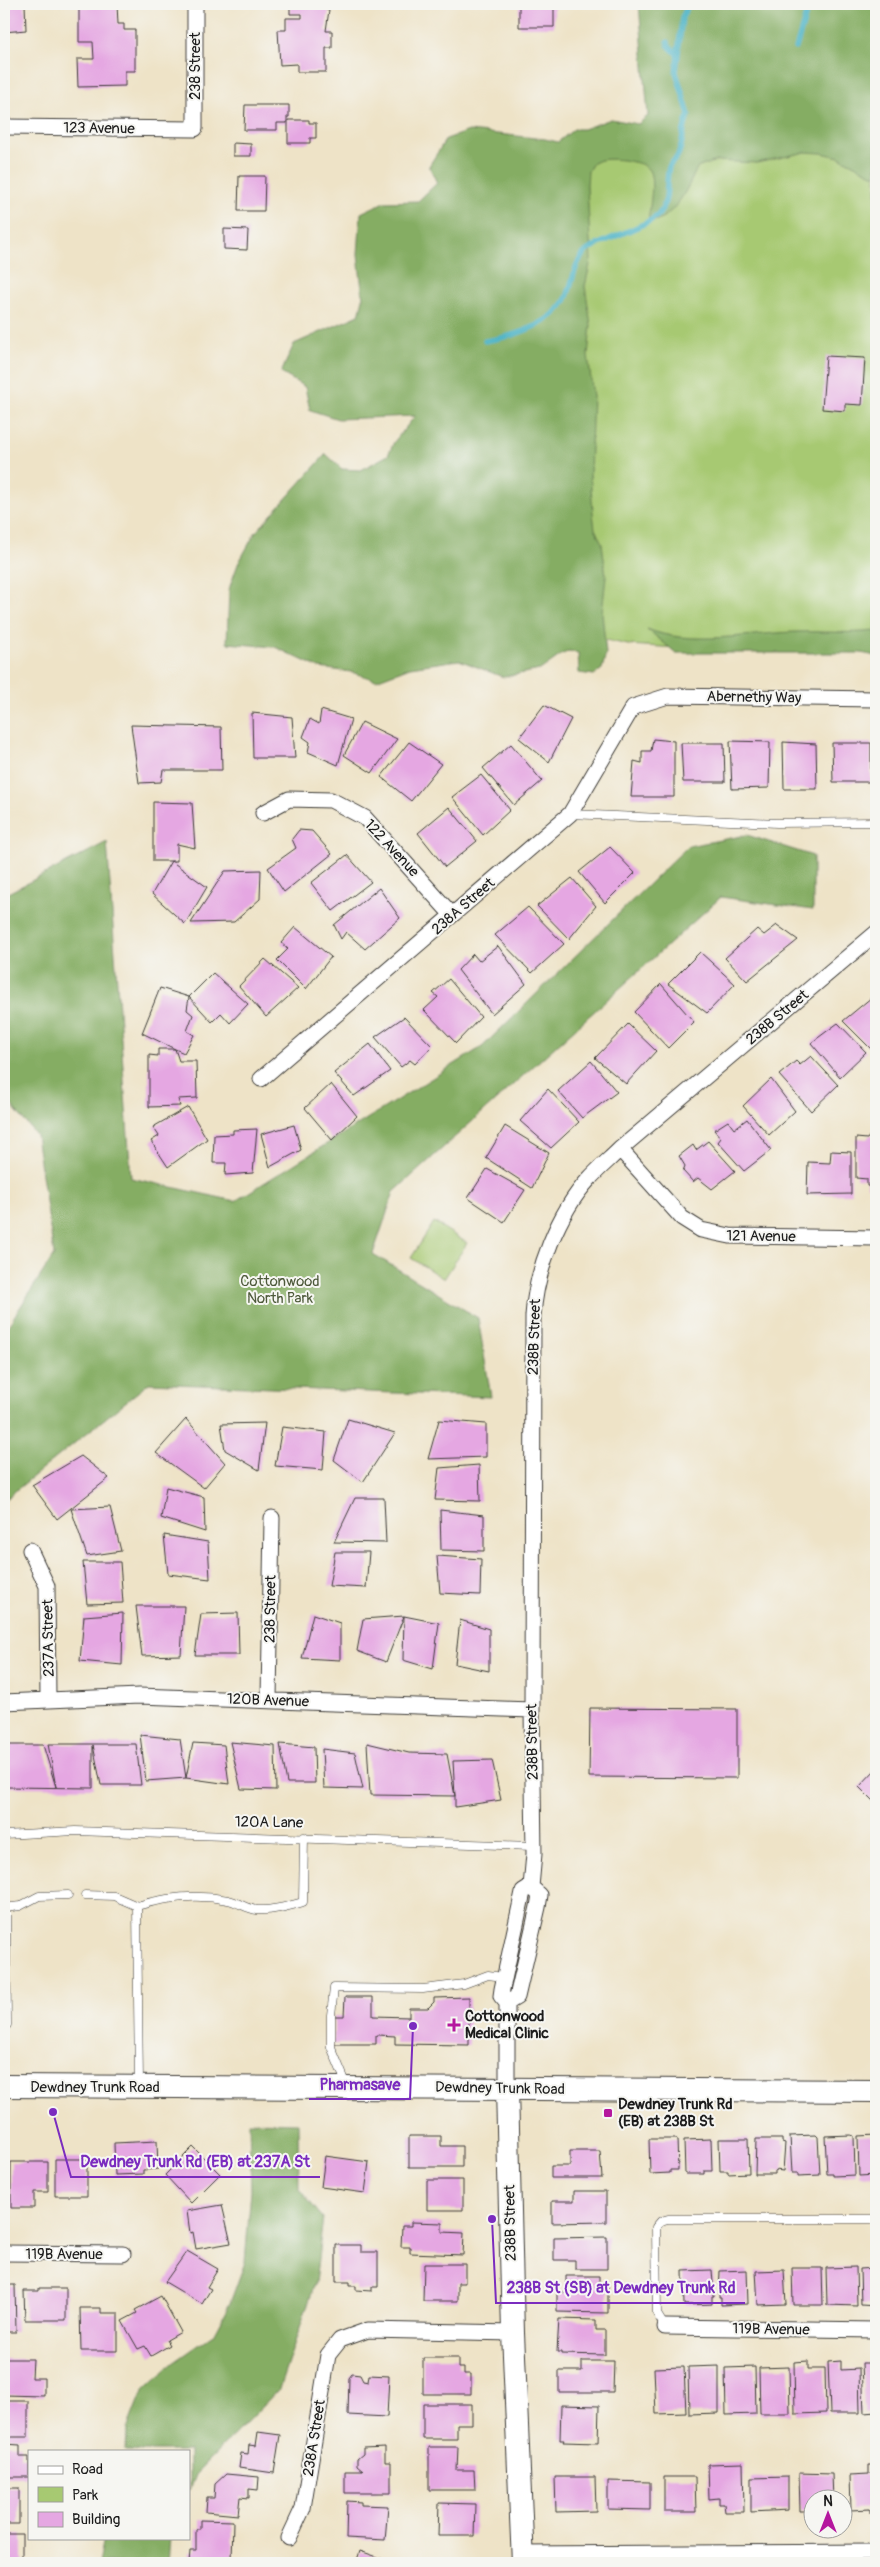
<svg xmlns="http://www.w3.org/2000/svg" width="880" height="2567" font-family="Pangolin,sans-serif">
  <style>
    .green { fill: #a7c972; stroke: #627247 }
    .forest { fill: #85ad64; stroke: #506440 }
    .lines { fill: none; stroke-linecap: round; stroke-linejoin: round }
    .stream { stroke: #46b1c4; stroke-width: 5.5 }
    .building { fill: #e5a7e2 }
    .lane-casing { stroke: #3c3a36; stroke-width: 9 }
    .street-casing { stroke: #3c3a36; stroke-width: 17 }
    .secondary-casing { stroke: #3c3a36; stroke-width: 24 }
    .lane { stroke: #fff; stroke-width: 8 }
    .street { stroke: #fff; stroke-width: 15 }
    .secondary { stroke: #fff; stroke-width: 22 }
    .poi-dot { fill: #b5179e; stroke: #f6f6f2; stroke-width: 2 }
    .labels { text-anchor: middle; stroke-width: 4; stroke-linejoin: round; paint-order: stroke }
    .street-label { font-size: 15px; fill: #1c1c1c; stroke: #f6f6f2 }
    .park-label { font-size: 15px; fill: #4d593a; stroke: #f6f6f2 }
    .poi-label { font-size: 15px; font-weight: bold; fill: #1c1c1c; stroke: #f6f6f2; text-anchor: start }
    .leader { fill: none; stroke: #7b2cbf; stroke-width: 2 }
    .callout-dot { fill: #7b2cbf; stroke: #f6f6f2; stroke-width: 2 }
    .callout-label { font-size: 16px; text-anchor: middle; font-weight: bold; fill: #7b2cbf; stroke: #f6f6f2; stroke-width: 4; stroke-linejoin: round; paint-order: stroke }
  </style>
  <rect width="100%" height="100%" fill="#f6f6f2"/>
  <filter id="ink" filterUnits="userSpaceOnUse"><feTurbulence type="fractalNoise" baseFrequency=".02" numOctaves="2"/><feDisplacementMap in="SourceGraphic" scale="10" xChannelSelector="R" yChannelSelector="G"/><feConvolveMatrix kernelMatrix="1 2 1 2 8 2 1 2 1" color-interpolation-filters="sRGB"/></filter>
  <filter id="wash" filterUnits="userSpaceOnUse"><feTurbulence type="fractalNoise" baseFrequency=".0096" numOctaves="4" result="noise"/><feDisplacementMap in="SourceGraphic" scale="20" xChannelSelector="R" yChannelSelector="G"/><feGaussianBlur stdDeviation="1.12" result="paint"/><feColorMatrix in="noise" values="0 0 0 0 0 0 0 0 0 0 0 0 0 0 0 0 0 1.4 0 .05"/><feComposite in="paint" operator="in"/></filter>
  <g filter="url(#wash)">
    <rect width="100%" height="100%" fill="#eee3c7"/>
    <path class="green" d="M571,135L876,146V650H712L628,645L579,634Z
      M434,1222L467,1243L444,1279L411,1258Z"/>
    <path class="forest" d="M639,4H876V176L839,157L822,153L806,152L757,163L716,161L697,168C688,188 673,221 648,222C649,210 656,178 648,169C642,162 631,162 623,160C611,159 603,158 593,163L588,171L587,185L591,260L585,286L591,325L588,355L593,396L590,474L593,513L595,529L602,543L606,576L602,613L606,654L602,669L594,675L579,673L578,653L569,651L561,655L540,670L503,677L459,660L410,667L376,680L351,672L319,668L275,647L227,643L229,589L238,564L255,533L326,454L342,469L361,470L388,455L394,442L415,416L338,419L310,410L305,387L281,373L294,344L359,315L363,299L358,254L361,213L384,202L418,201L437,183L429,166L446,139L469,131L545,139L558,142L574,129H583L611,119L638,124L648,116Z
      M647,629C690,647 750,633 796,632C823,631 849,634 876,631V656L861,653H676Z
      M747,835L813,856V910L721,897L394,1192L373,1254L478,1318L491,1397L149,1383L4,1500V1332L54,1255L36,1135L4,1096V895L107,842L131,1178L235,1201L482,1047L688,846Z
      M249,2122L298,2123L299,2189L323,2218L315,2283L279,2389L195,2475L189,2490V2451H126L127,2429L138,2401L145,2389L173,2363L213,2335L230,2303L245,2262L251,2190Z
      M104,2538H170L168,2563H99Z"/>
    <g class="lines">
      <path class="stream" d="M668,42V45L677,54
        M796,48L809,4
        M485,341C512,337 561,323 569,291C573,279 576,258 588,250C601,240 652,224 659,214C670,200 665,184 669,167C671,162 676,160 678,155C684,142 682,127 689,115L676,72L682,17L689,4"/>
    </g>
    <g id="blocks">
      <path class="building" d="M4,4H25L26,30L4,32Z
        M90,4H117L118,24H124V30H135V71H125V86L78,87L77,59H94L93,42H79V7H90Z
        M290,4H326V10H329L326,31H332V48H326V72H297V64L280,65L278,30H286V18H302V14H290Z
        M519,4H554V27H519Z
        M245,105H289V117H287V123H277V130H244Z
        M288,120H309V123H316V138H310V143H288Z
        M233,143L251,144V156H233Z
        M239,176H265L264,211H238Z
        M224,229L248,230L247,250L224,249Z
        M826,356L865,358L862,405L845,404V411L822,409Z
        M544,705L571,719L549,762L519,738Z
        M321,710L351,719L338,765L308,752L310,742L303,737L310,719L319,724Z
        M252,713L292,717L295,758H253Z
        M362,722L397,739L372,773L344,755Z
        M131,725L221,727L222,770H163L161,782L139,783Z
        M653,739L674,741V797H631L634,761L642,763V751H651Z
        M730,741L770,742L769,788L732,789Z
        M409,742L441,764L411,801L381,777Z
        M783,742L816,744L817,789H784Z
        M681,743H724L725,782H683Z
        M832,743H871V782H833Z
        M511,744L542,781L514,805L483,768Z
        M481,775L510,810L483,835L452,797Z
        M153,802L192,803L195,848L177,844V861H171L207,887L185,924L152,894L171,861H153Z
        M449,807L477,841L445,867L418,833Z
        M299,830L312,831L332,854L284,892L268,868L296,848L292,839Z
        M610,847L635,873L605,903L579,872Z
        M347,855L371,882L333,911L311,883Z
        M261,870L260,899L234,922L191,923L225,871Z
        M572,878L596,906L569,939L537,906Z
        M379,888L400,918L365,949L346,932L341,939L334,925Z
        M528,907L564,944L532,973L495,935Z
        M777,925L798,940L747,981L725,958L757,929L764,935Z
        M295,927L331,957L306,989L277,960L288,949L281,943Z
        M498,946L526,984L492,1014L458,970L473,954L479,961Z
        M700,952L735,984L707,1013L668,984Z
        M265,959L298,988L266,1017L239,986Z
        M213,973L248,1004L230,1023L221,1013L212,1022L189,997L187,1010L193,1015L187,1031L194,1035L184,1053L175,1049L179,1061H196L197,1098L178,1099L180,1106L149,1107V1055L158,1056V1049H175L142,1033L160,988L189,997Z
        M449,979L481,1017L456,1043L424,1010L438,997L433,993Z
        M661,984L694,1022L668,1048L634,1012Z
        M872,997L876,1002V1054L843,1021Z
        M404,1017L432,1046L415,1064L410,1060L401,1067L375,1037Z
        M838,1023L866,1052L840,1077L811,1043Z
        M628,1024L656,1051L626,1084L595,1058Z
        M370,1044L390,1071L354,1096L334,1073Z
        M811,1056L838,1085L811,1111L779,1075L796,1061L800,1065Z
        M591,1061L617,1092L582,1118L558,1091Z
        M771,1079L795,1111L769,1135L743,1106Z
        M331,1084L357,1116L332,1140L305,1108Z
        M548,1089L579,1122L551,1148L520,1121Z
        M188,1107L207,1139L168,1167L151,1141L159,1136L153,1127Z
        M747,1119L771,1150L744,1171L718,1142L721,1138L714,1130L728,1121L734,1129Z
        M294,1125L301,1150L270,1167L261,1134Z
        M505,1126L549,1153L532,1188L486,1158Z
        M257,1129L253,1173L225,1175L226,1163H213L214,1135L233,1134V1130Z
        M870,1135H876V1197L874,1187L867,1186V1179L856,1178V1138L867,1139Z
        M708,1141L735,1171L712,1189L698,1178L693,1182L683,1171L685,1166L679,1156L693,1145L696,1150Z
        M831,1151L851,1152V1194L807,1195L808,1162L830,1163Z
        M487,1169L525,1190L504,1222L468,1198Z
        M186,1419L225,1463L204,1488L156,1453Z
        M348,1419L395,1433L363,1482L334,1460Z
        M439,1420L486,1424V1457L428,1459Z
        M265,1423L259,1470L225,1450L221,1424Z
        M282,1427L326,1432L323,1470L275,1466Z
        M81,1456L109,1478L57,1519L32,1485Z
        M479,1465L480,1501L435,1500L439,1468Z
        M166,1487L204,1497L205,1532L161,1518Z
        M355,1498H384L386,1543L334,1542Z
        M110,1507L121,1551L87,1556L71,1509Z
        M440,1510L484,1515V1551L441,1550Z
        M164,1535L208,1542L210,1579L168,1574Z
        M335,1552H369L366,1588L329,1586Z
        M437,1556L481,1559L480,1595L440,1593Z
        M83,1562H120L123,1603L87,1604Z
        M136,1606H184L181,1655L142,1656Z
        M123,1613L122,1665L80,1661L84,1616Z
        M238,1613L239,1655H195L201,1614Z
        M313,1614L340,1623V1660L302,1658Z
        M404,1616L386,1662L357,1651L363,1619L404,1616L439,1623L433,1669L403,1660Z
        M460,1620L489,1629V1671L455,1664Z
        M590,1708L737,1709V1778L589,1777Z
        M140,1735L180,1739L186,1778L146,1781Z
        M230,1742L275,1746L276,1790L241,1789Z
        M193,1743L224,1745L229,1784L186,1778Z
        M367,1743L409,1753L447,1754L455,1796L453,1761L492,1760L501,1800L455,1807V1796L370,1795Z
        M48,1744H136L141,1785H101L93,1745V1788L6,1787L8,1745H43L56,1787Z
        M280,1744L314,1747L315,1783H287Z
        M322,1749L355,1753L363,1789L324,1788Z
        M876,1769V1804L859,1787Z
        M345,1997H373V2016L409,2017V2008H428L434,2002V1998L469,1997V2045L395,2044V2036L378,2035H376V2044H334V2016H344Z
        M816,2135L818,2137L820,2175L798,2176V2173H792L790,2136Z
        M851,2135L854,2136L855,2175L833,2176V2174H827L825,2136Z
        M876,2135V2175L859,2176L858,2136Z
        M409,2136H441V2146H462V2167H409Z
        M649,2139H677L678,2170H670V2173L650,2174Z
        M711,2139L712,2171H704V2174H685L684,2140Z
        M719,2139H748L749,2173L728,2174V2171H720Z
        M756,2139H782V2142L785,2143L783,2171L775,2170V2174H755Z
        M157,2141L158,2169L143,2170V2174L115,2175L114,2143Z
        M193,2147L220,2174L191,2203L165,2175Z
        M570,2151H600L602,2178H551V2166H570Z
        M4,2155H6V2208H4Z
        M325,2156L369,2162L365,2193L321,2187Z
        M55,2159H87V2196H55Z
        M11,2162H48V2192H34V2208H11Z
        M427,2180H463V2210H427Z
        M574,2191H606V2222L552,2223V2201H574Z
        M222,2205L231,2243L196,2249L193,2232L190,2233L187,2211Z
        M411,2222L442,2223V2232L464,2233L463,2255L410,2253V2247H401L402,2226H411Z
        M607,2237V2269H575V2260H554V2238Z
        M336,2245H361V2252H378V2287H372V2291L356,2290V2286H349V2282H336Z
        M187,2251L218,2269L207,2287L211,2289L202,2304L165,2282Z
        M424,2264H465V2283H458V2301H423Z
        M856,2267L857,2306L827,2305L826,2268Z
        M792,2268H822L823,2305H793Z
        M876,2268V2306L861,2305L860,2269Z
        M712,2270L714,2296H712V2304L684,2305L683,2271Z
        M747,2270L748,2304L721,2305V2298H719L720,2271Z
        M784,2270L786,2304L758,2305L756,2271Z
        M566,2276H599V2284H608V2313L557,2312V2292H566Z
        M4,2285H15L16,2332H4Z
        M39,2288H66V2320H25L24,2291H39Z
        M161,2296L181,2332L167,2340L170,2345L151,2356L145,2346L138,2349L122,2321L137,2313L135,2310Z
        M80,2308H101V2313H118V2351H81Z
        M559,2319L596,2320V2330H605V2355L561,2354V2352H557Z
        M423,2358H458V2368H464V2374H471V2394H423Z
        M4,2359H33L32,2378H44V2396L4,2395Z
        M582,2361H614L613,2392H559V2371H582Z
        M808,2361V2369H825L826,2413L795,2414L794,2362Z
        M841,2361V2370L859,2369L860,2413H830L828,2362Z
        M862,2363H875L876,2412L864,2413Z
        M719,2366V2413L689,2414L688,2367Z
        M684,2367L686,2413L656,2414L654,2368Z
        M755,2367L756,2414L726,2415L725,2368Z
        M789,2367L790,2414H760L759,2368Z
        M352,2374L360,2375L363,2381L368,2382L369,2375L389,2376L387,2417L348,2415L349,2378Z
        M4,2401H28V2437H4Z
        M423,2404H472V2424H457V2439H423Z
        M561,2405L599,2406L598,2443L563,2442L564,2440H560Z
        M258,2432L280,2435L274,2473L239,2468L241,2453L248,2454L249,2445L256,2446Z
        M4,2444L20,2445V2457H29V2477H6V2483H4Z
        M385,2447V2462H391V2493H345V2471H363L357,2466V2459L363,2454V2448Z
        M429,2447H458L457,2470H474L475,2490H429Z
        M743,2463L744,2512H725L724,2504H719V2498L709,2499L708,2464Z
        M869,2465H876V2513H870V2509L851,2510L850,2475L869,2474Z
        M799,2473L832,2474L833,2500H812V2511H800Z
        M226,2474L259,2477L258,2490L249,2489V2498L240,2497L238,2515L206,2512L207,2498H214L215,2484Z
        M555,2477H595L596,2511L556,2512Z
        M664,2477H695L696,2512H664Z
        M788,2477V2510L751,2512V2478Z
        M608,2481L650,2482V2510L608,2509Z
        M4,2488H19V2524H4Z
        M347,2501L361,2502V2505L388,2506L385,2540L346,2538Z
        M439,2503L475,2504L474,2536H438Z
        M200,2520L233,2521L232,2560L226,2559V2563H189L190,2551H196V2529H200Z
        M4,2534H22V2563H4Z
        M360,2551L395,2563H356Z"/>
    </g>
  </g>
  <g filter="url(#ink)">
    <use href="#blocks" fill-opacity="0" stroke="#3c3a36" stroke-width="1"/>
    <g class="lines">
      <defs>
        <path id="lane" d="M570,814L777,823L876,822
          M4,1835L75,1831L533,1846
          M85,1895L114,1896L137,1906
          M4,1908L20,1906L39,1896L68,1895
          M6,1908L7,2025
          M139,2085L137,1906C167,1897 198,1894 228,1900C238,1902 247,1909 257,1910C272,1911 289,1906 303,1902L304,1837
          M347,2085L331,2047V2015L334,1988L423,1989L464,1984L488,1975L503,1977
          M665,2327L657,2314L656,2227L661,2221L668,2219H876"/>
        <path id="street" d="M4,127L195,129V4
          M263,813L289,799L331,800L365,818L452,915
          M261,1079L570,814L633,707L668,696L876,699
          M620,1149L682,1218L701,1230L730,1236L876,1238
          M30,1550L47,1586L48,1700
          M269,1699L272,1518
          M4,1702L139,1696L532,1710
          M531,1887L534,1854L532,1710L533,1316C536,1270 558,1213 589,1179C599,1168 610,1159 620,1149L876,933
          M507,2003L517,1997L538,1907L540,1895L531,1887
          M507,2088V2003L501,1996L502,1989L523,1892L531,1887
          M4,2253L123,2254
          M665,2327L876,2330
          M289,2538L303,2508L328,2355L340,2340L368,2330L513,2333
          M523,2554L876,2552"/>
        <path id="secondary" d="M4,2086L876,2091
          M507,2088L513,2333L523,2563"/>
      </defs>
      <use href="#lane" class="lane-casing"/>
      <use href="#street" class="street-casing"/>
      <use href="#secondary" class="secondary-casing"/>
      <use href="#lane" class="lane"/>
      <use href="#street" class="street"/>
      <use href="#secondary" class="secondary"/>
    </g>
  </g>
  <g class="poi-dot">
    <path d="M451.5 2017.5h5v5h5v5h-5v5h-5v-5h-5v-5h5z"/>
    <rect x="603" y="2108" width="10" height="10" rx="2.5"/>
  </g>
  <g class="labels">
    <g class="street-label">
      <text transform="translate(195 66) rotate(-90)" y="5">238 Street</text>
      <text transform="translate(99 128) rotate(1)" y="5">123 Avenue</text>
      <text transform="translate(754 697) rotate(1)" y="5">Abernethy Way</text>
      <text transform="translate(392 848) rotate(47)" y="5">122 Avenue</text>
      <text transform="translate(463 906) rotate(-41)" y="5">238A Street</text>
      <text transform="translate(777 1017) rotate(-40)" y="5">238B Street</text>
      <text transform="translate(761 1236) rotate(1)" y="5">121 Avenue</text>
      <text transform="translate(534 1337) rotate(-88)" y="5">238B Street</text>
      <text transform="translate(270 1609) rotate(-89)" y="5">238 Street</text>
      <text transform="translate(48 1638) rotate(-91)" y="5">237A Street</text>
      <text transform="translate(268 1700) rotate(2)" y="5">120B Avenue</text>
      <text transform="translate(532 1742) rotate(-91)" y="5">238B Street</text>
      <text transform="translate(269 1822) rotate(1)" y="5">120A Lane</text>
      <text x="95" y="2092">Dewdney Trunk Road</text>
      <text transform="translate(500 2088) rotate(1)" y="5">Dewdney Trunk Road</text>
      <text transform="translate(510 2223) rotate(-91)" y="5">238B Street</text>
      <text x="64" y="2259">119B Avenue</text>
      <text transform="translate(771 2329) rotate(1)" y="5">119B Avenue</text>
      <text transform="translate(314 2438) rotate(-81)" y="5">238A Street</text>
    </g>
    <g class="park-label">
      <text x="280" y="1286">Cottonwood<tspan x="280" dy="17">North Park</tspan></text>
    </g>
    <g class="poi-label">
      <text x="465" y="2021">Cottonwood<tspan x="465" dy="17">Medical Clinic</tspan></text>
      <text x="618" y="2109">Dewdney Trunk Rd<tspan x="618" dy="17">(EB) at 238B St</tspan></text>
    </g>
  </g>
  <path class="leader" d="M413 2026L410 2099H309M53 2112L71 2177H320M492 2219L496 2303H745"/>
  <g class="callout-dot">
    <circle cx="413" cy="2026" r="5"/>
    <circle cx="53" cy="2112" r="5"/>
    <circle cx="492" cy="2219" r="5"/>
  </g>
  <g class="callout-label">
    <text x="360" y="2090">Pharmasave</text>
    <text x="195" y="2167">Dewdney Trunk Rd (EB) at 237A St</text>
    <text x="621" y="2293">238B St (SB) at Dewdney Trunk Rd</text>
  </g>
  <rect width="880" height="2567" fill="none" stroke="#f6f6f2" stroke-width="20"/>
  <rect x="28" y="2450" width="162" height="90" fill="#f6f6f2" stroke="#9f9f9c"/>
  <rect x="38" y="2466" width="25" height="8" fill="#ffffff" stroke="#9f9f9c"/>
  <text x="72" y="2474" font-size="15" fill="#1c1c1c">Road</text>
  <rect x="38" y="2487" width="25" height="15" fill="#a7c972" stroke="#9f9f9c"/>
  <text x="72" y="2500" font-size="15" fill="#1c1c1c">Park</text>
  <rect x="38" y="2512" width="25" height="15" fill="#e5a7e2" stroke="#9f9f9c"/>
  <text x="72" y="2524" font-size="15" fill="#1c1c1c">Building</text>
  <g transform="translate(828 2514)"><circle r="24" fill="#f6f6f2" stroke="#9f9f9c"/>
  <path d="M0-4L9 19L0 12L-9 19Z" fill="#b5179e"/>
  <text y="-8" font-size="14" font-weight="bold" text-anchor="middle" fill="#1c1c1c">N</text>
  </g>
</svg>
